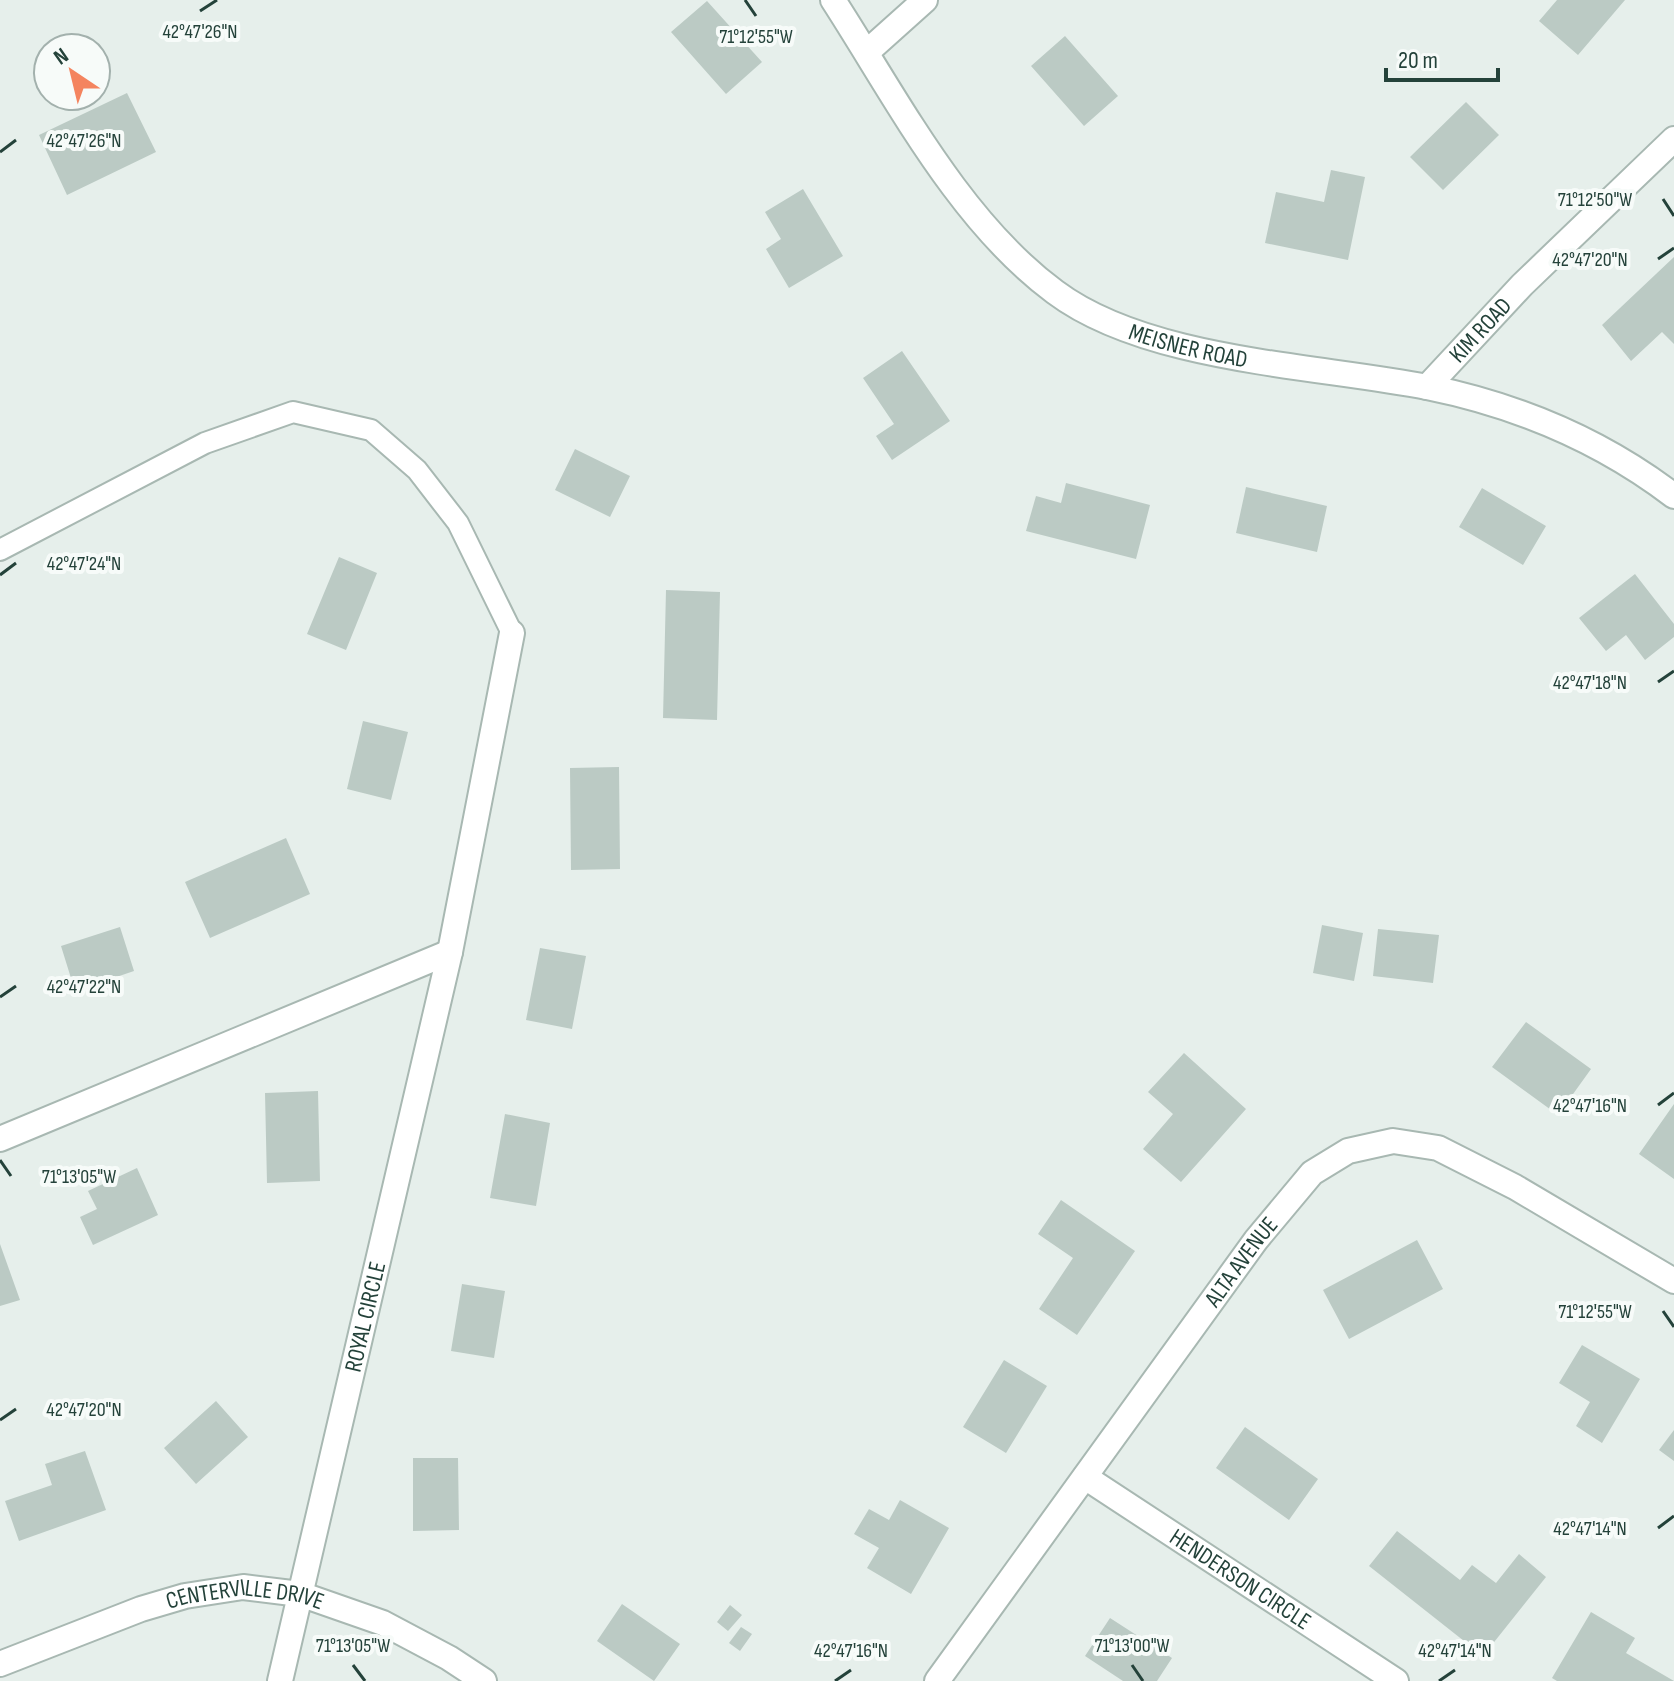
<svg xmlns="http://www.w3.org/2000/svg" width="1674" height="1681" font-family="'Sofia Sans Condensed',sans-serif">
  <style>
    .building { fill: #bbcac4 }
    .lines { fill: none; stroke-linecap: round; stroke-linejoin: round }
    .service-casing { stroke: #a8b8b2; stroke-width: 24 }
    .minor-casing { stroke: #a8b8b2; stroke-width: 28 }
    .service { stroke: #fff; stroke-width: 20 }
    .minor { stroke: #fff; stroke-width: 24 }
    .ticks { fill: none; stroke: #24423a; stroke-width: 3 }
    .labels { text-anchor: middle; stroke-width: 8; stroke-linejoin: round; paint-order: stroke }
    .street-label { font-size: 24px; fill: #24423a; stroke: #f7fbf9 }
    .ticks-label { font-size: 20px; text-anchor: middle; fill: #24423a; stroke: #f7fbf9; stroke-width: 8; stroke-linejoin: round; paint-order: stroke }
  </style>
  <rect width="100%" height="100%" fill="#e6efeb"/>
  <path class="building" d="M1557,0H1625L1578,55L1539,21Z
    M707,1L762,62L726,94L671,32Z
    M1065,36L1118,96L1084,126L1031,66Z
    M127,93L156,152L67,195L39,135Z
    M1466,102L1499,135L1443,190L1410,157Z
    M1331,170L1365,177L1348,260L1265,243L1276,192L1324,202Z
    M803,189L843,256L789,288L766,249L781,239L765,212Z
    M1674,257V344L1662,332L1631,361L1602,325Z
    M902,351L950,421L892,460L876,436L894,424L863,378Z
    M575,449L630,476L610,517L555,490Z
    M1066,483L1150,505L1136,559L1026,531L1036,496L1061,503Z
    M1246,487L1327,506L1317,552L1236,533Z
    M1482,488L1546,526L1523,565L1459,527Z
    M339,557L377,573L346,650L307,634Z
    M1635,574L1674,624V637L1645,660L1626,635L1606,651L1579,618Z
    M666,590L720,592L717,720L663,718Z
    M363,721L408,732L391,800L347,789Z
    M619,767L620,869L571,870L570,768Z
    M286,838L310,894L210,938L185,882Z
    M1322,925L1363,933L1354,981L1313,973Z
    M120,927L134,971L75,991L61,946Z
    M1378,929L1439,935L1433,983L1373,976Z
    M540,948L586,956L572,1029L526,1020Z
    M1526,1022L1591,1069L1558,1115L1492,1067Z
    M1184,1053L1246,1109L1181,1182L1143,1149L1173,1114L1148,1092Z
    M318,1091L320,1181L267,1183L265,1093Z
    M1674,1104V1179L1639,1154Z
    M505,1114L550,1123L536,1206L490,1198Z
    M137,1168L158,1215L93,1245L80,1217L97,1209L88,1191Z
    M1061,1200L1135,1251L1077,1335L1039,1309L1073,1258L1038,1234Z
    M1417,1240L1443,1289L1349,1339L1323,1290Z
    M0,1244L20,1300L0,1306Z
    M462,1284L505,1291L494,1358L451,1351Z
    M1582,1345L1640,1379L1602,1443L1576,1426L1590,1402L1559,1383Z
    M1004,1360L1047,1386L1006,1453L963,1427Z
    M216,1401L248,1437L196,1484L164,1448Z
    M1245,1427L1318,1479L1289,1520L1216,1468Z
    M1674,1430V1461L1659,1450Z
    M85,1451L106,1510L19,1541L5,1501L52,1485L45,1464Z
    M413,1458H458L459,1530L413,1531Z
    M900,1500L949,1528L911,1594L867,1568L879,1548L854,1534L869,1509L889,1520Z
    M1397,1531L1460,1580L1472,1565L1496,1583L1519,1554L1546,1577L1483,1656L1369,1566Z
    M622,1604L680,1644L654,1681L597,1641Z
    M730,1605L742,1615L728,1631L717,1622Z
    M1591,1612L1635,1638L1626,1653L1674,1681H1557L1552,1678Z
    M1110,1618L1172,1658L1157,1681H1123L1085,1656Z
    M741,1627L752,1634L740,1651L729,1643Z"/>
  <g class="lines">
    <defs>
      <path id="service" d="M0,550L205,443L293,412L371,430L417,470L458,523L512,633"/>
      <g id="minor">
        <path id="s1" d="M833,0C897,99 959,221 1055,292C1147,361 1315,365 1427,387C1516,405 1602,441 1674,496"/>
        <path d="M867,52L925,0"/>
        <path id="s2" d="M1427,387L1522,285L1674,139"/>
        <path d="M0,1139L450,952"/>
        <path id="s3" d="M1085,1477L1396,1681"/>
        <path id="s4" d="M0,1664L141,1609L185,1596L243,1587L300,1594L383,1623L449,1658L484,1681"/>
        <path id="s5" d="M280,1681L450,952L512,633"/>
        <path id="s6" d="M937,1681L1256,1240L1312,1173L1348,1151L1393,1141L1438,1148L1515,1187L1674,1281"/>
      </g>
    </defs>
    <use href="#service" class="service-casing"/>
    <use href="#minor" class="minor-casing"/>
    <use href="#service" class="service"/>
    <use href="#minor" class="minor"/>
  </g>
  <path class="ticks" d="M745,0L756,16M200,11L217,0M0,152L16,140M1663,199L1674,216M1658,259L1674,248M0,575L16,563M1658,682L1674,671M0,997L16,986M1658,1105L1674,1093M0,1160L11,1176M1663,1311L1674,1327M0,1420L16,1409M1658,1528L1674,1516M353,1665L365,1681M1132,1665L1143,1681M835,1681L851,1670M1439,1681L1455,1670"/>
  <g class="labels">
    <g class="street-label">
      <text dy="8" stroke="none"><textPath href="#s2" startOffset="78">KIM ROAD</textPath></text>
      <text dy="8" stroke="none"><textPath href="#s1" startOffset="514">MEISNER ROAD</textPath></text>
      <text dy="8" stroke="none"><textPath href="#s6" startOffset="518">ALTA AVENUE</textPath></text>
      <text dy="8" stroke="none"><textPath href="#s5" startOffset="374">ROYAL CIRCLE</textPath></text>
      <text dy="8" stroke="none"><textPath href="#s3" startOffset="186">HENDERSON CIRCLE</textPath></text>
      <text dy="8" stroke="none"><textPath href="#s4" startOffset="258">CENTERVILLE DRIVE</textPath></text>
    </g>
  </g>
  <g class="ticks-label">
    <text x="200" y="38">42°47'26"N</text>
    <text x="756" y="43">71°12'55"W</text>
    <text x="84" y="147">42°47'26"N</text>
    <text x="1595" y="206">71°12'50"W</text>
    <text x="1590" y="266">42°47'20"N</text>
    <text x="84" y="570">42°47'24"N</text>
    <text x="1590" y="689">42°47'18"N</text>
    <text x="84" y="993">42°47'22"N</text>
    <text x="1590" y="1112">42°47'16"N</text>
    <text x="79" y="1183">71°13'05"W</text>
    <text x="1595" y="1318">71°12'55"W</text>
    <text x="84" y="1416">42°47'20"N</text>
    <text x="1590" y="1535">42°47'14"N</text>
    <text x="353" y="1652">71°13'05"W</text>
    <text x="1132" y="1652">71°13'00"W</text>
    <text x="851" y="1657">42°47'16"N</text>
    <text x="1455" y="1657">42°47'14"N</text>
  </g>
  <g transform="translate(72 72) rotate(325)"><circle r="38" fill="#f7fbf9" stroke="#a3b1ad" stroke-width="2"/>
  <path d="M0-6L14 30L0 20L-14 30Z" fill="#f4845f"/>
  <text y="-12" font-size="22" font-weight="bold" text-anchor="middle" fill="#24423a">N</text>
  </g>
  <path d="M1386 68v12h112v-12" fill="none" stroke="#24423a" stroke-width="4"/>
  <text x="1398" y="68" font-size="24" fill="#24423a" stroke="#f7fbf9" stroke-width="6" paint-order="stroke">20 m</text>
</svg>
